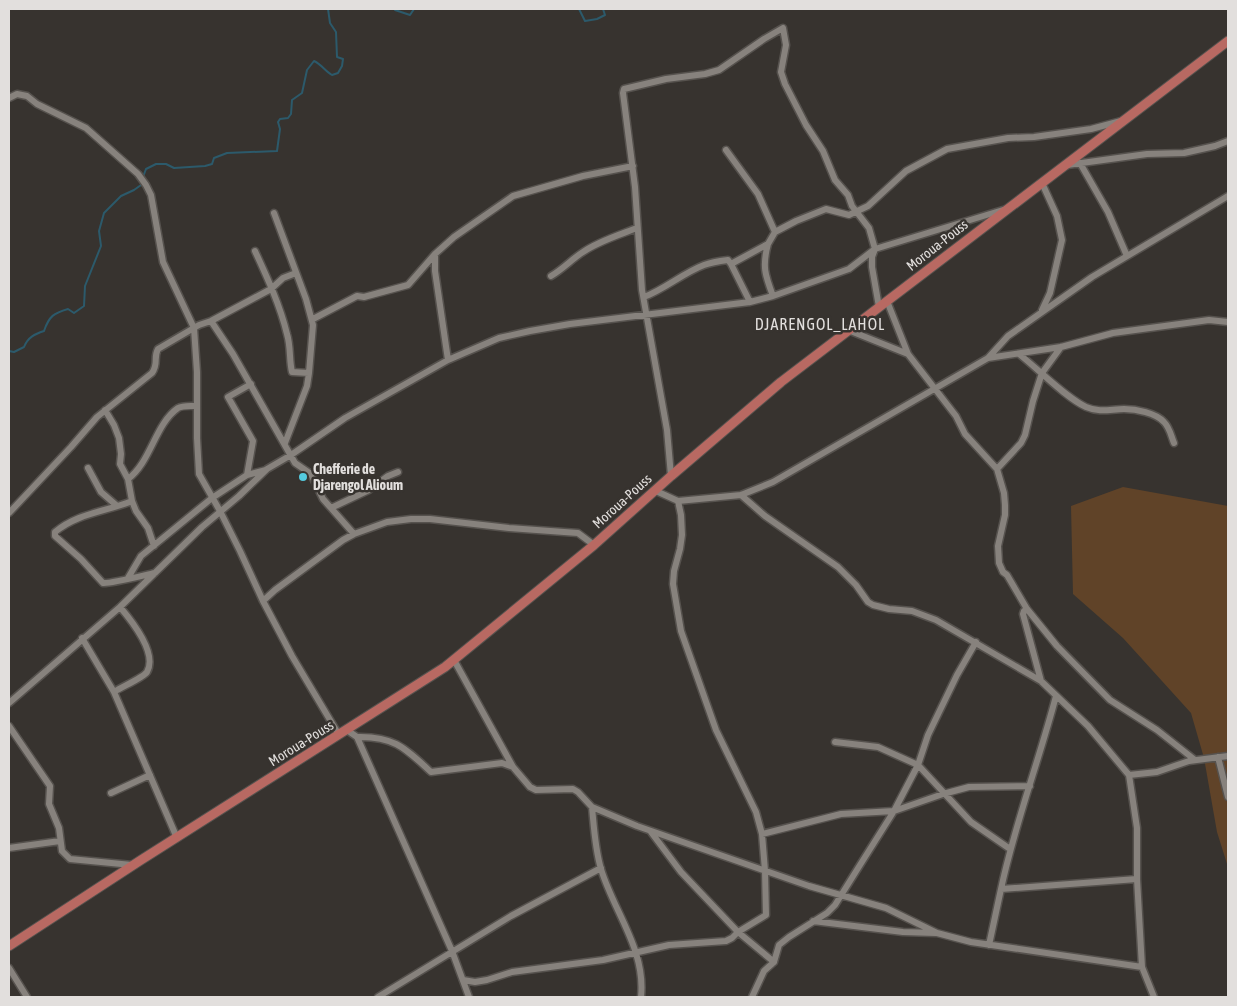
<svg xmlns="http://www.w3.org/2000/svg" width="1237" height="1006" font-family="'Asap Condensed',sans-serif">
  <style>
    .green { fill: #604328 }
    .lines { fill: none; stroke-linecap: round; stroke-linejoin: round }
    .stream { stroke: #2c5a6b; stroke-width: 2 }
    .minor-casing { stroke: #56524e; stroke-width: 9 }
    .major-casing { stroke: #56524e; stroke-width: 11 }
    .minor { stroke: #87827d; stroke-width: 6 }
    .major { stroke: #b86962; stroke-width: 9 }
    .poi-dot { fill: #54cade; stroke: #37332f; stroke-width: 2 }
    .labels { text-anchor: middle; stroke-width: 5; stroke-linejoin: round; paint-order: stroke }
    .street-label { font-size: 14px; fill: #e2dfdd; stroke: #37332f }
    .poi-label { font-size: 14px; font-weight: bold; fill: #e2dfdd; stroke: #37332f; text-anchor: start }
    .quarter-label { font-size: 16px; letter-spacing: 1px; fill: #e2dfdd; stroke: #37332f }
  </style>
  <rect width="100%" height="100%" fill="#37332f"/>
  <path class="green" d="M1123,487L1228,506V867L1217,832L1204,758L1191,713L1123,638L1073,594L1071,506Z"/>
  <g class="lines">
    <path class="stream" d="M395,9V10L410,15L414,9
      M579,9L585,21L597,19L605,15L603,9
      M143,177L146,169L156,164H166L174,168L205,166L212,164L214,158L227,153L277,151L280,129L278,122L280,119L288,118L291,114L292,100L302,93L307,70L314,61C321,64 325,71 332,75L338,73L342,66L343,59L337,57L336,32L330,23L328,9
      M9,351L14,352L24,347C28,337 35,334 44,331C49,316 54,313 68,309L74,313L84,306L85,286L101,246L99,231L104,213L121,196L134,190L141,185L142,182"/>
    <defs>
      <path id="minor" d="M9,98L17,94L27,96L37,104L86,128L138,174L146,185L151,195L163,262L194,328L197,372V438L199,474L220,511L240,551L263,601L292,656L339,735
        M726,150L758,194L775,232
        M1080,163L1108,212L1127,256
        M1067,165L1147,154L1184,153L1215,146L1228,141
        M1042,183L1057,216L1062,240L1050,293L1042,310
        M274,213L306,299L313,325L309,373L307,386L285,443
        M768,244C762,266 765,275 773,296
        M255,251C267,277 280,305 287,334C291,347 289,360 292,372L309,373
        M435,254V271L448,360
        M731,264L768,244L775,232L796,221L826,209L849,215L868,206L906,171L947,149L1008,138L1034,137L1091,129L1121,121
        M551,276C563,269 572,259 583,252C599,241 619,235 637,228
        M644,297C665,289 683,273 704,265C712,262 720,261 728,260L731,264L750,302
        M887,301L908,354L956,416L965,434L997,469L1004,493L1005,505V515L998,546L999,563L1003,572L1007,575L1027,609L1057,646L1110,700L1157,730L1195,760
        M313,319L357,296L364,297L408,285L435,254L454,237L513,196L583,176L633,166
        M211,321L233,354L295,463L311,474L323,499L354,534
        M848,330L908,354
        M1019,354C1037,368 1066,398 1086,407C1100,413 1111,409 1124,409C1136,409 1156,413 1164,422C1170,428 1171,436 1174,443
        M988,358L1061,347L1113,333L1209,320L1228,322
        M105,410L114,425L119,438L121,454L120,464L128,479
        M88,468L101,492L116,505
        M997,469L1021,443L1025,435L1033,401L1042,373L1061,347
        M247,475L253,441L228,397L251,384
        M671,476L667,430L642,290L635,187L623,93L624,89L666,79L705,74L719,70L764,39L783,28L786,45L781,72L785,84L806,125L823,151L835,180L848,195L852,206L869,228L875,249L872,257V267L879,307
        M656,491L678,501L741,495L773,482L988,358L1008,336L1092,277L1228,196
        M741,495L765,516L838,567L856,585L868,602L873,605L889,609L912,611L936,620L1041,681L1088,726L1129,775L1137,828V879L1142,967L1154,997
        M132,501C105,512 78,513 55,532V536L81,559L103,583C110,584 145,575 155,573
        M331,508L369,490L388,476L398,472
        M9,513L71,447L97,417L152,373C159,363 153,358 158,349L199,325L211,321L271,289L283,278L296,273
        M154,546L148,528L136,511L132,501L128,479C151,462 155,424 178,408C183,405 192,406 197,406
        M128,578L141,556L212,498L247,475L266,470
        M263,601L275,590L343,540L354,534L387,522L411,519H430L509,528L578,533L594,545
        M1027,609L1024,611L1023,614L1041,681
        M82,638L114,692L177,838
        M454,660L513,767
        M114,692C121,687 143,678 147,672C158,653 131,620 120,607
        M9,703L120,607L202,527L239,496L267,469L291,455L345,418L448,360L499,338L530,331L570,324L750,302L773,296L849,269L875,249L1003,210
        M9,726L50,786L49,804L59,828L62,851L70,859L132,865
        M347,730L357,737L452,951L469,997
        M357,737C394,736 405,748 431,772L502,763L513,767L530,787L536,790L573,789L578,792L592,807L637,826L809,886L886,908L937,933L971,942L1142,967
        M835,742L878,747L918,765L971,822L1010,849
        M1218,757L1228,797
        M1129,775L1157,772L1189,761L1228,756
        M111,793L150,775
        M592,807C594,828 595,849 601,869C614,912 646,950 641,997
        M651,832L681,872L738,932L766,915L765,871L762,834L756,812L716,730L681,631L673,584L674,571L680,549L682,535L681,515L678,501
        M762,834L841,814L894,811L943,794L969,787L1030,786
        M9,848L60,841
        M1001,889C1015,823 1039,761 1056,696
        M813,921L903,932L936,933
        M989,945L1001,889L1137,879
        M9,968L27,997
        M463,980L475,982L487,980L512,972L603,960L669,945L726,941L732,938L738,932L774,962
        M378,997L511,916L601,868
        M752,997L764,971L774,962L779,945L789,937L827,913L835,905L860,865L894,811L918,765L928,735L957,675L976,642"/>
      <path id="major" d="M9,946L141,860L445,667L594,545L671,476L781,382L1228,41"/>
    </defs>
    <use href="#minor" class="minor-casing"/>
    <use href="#major" class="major-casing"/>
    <use href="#minor" class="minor"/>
    <use href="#major" class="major"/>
  </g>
  <circle class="poi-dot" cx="303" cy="477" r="5"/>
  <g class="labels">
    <g class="street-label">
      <text transform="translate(937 245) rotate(-38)" y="5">Moroua-Pouss</text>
      <text transform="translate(622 501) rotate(-42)" y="5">Moroua-Pouss</text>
      <text transform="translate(301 743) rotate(-32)" y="5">Moroua-Pouss</text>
    </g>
    <g class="poi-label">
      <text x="313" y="474">Chefferie de<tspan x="313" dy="16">Djarengol Alioum</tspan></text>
    </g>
    <g class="quarter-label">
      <text x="820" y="330">DJARENGOL_LAHOL</text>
    </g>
  </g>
  <rect width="1237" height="1006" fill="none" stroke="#e2dfdd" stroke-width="20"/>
</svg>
